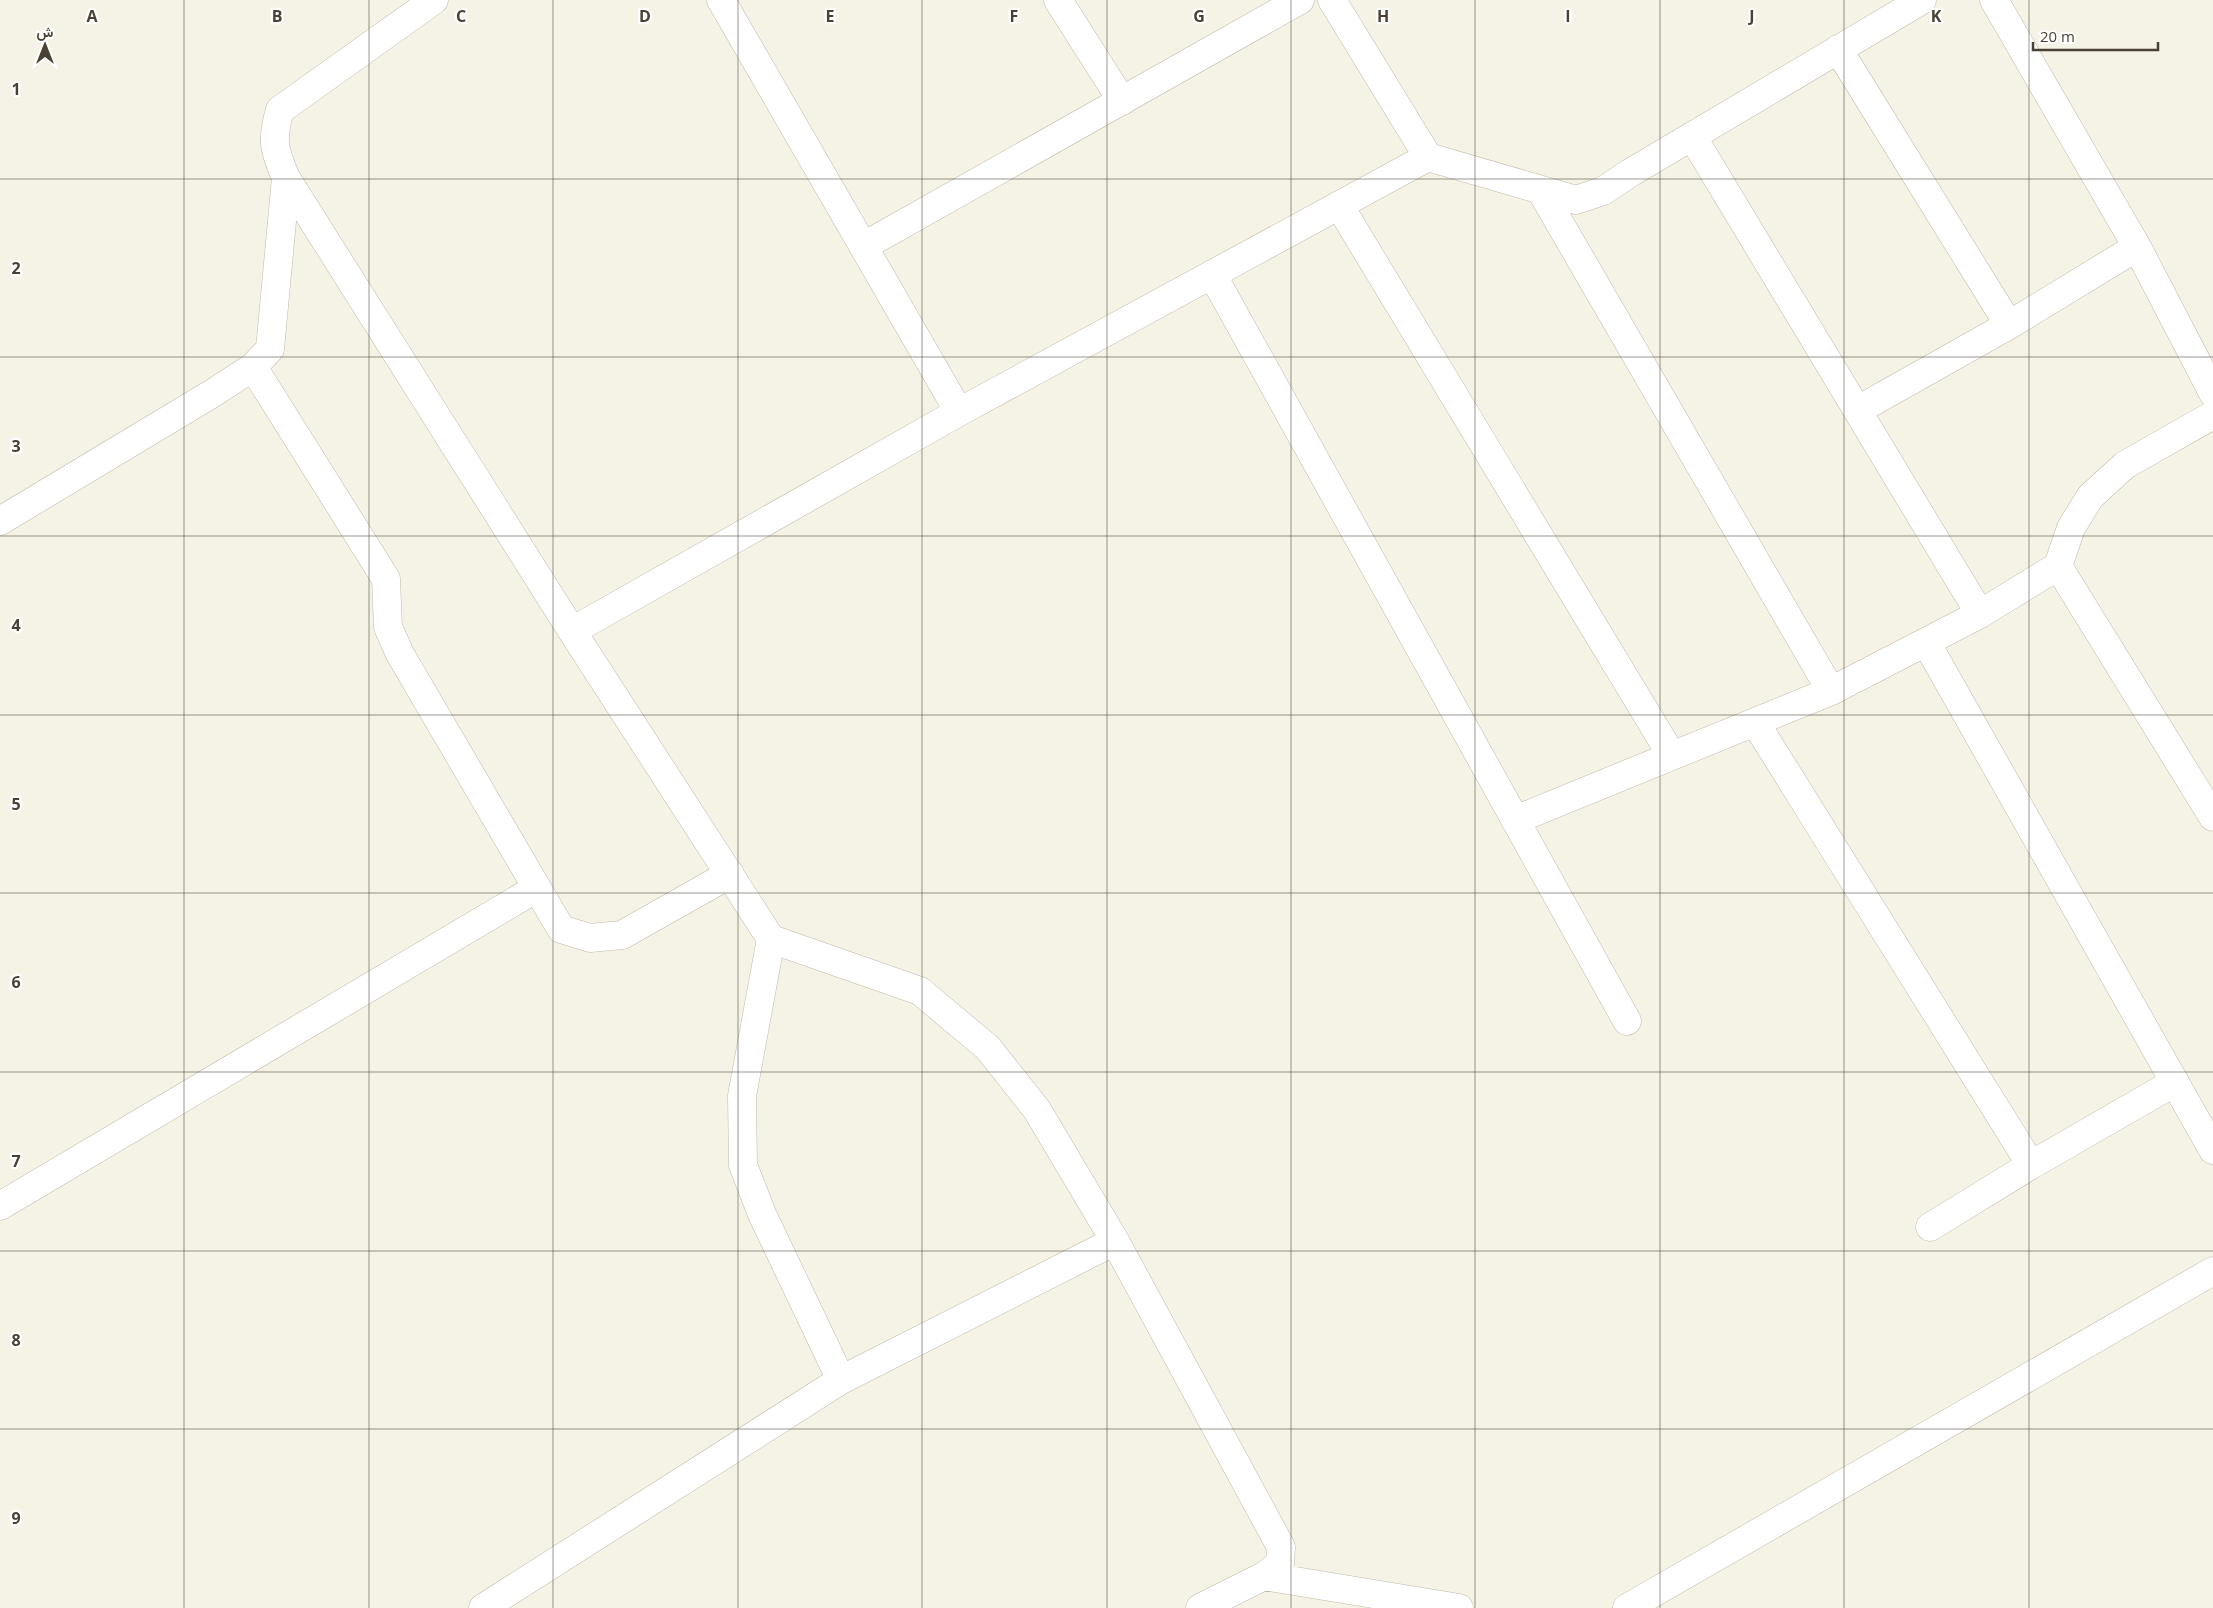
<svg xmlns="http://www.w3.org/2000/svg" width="2213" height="1608" font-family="'Open Sans',Vazirmatn,sans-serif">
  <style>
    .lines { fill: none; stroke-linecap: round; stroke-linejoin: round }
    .minor-casing { stroke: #c2baa8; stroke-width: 29 }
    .minor { stroke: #fff; stroke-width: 28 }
    .grid { fill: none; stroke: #494234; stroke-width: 1; stroke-opacity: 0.55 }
    .grid-label { font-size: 16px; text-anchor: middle; font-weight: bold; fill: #494234; stroke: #fff; stroke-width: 4.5; stroke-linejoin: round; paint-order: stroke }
  </style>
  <rect width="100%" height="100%" fill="#f5f2e6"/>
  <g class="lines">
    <defs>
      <path id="minor" d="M434,0L280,110C271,140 274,150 286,178L572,631L771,939L742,1096L743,1165L762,1214L841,1380
        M721,0L959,412
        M1058,0L1122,101
        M1332,0L1428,157L1576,200L1603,191L1630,173L1922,0
        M1994,0L2137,247L2213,393
        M1838,49L2009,325
        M1692,136L1980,614
        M1541,191L1831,691
        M1339,205L1672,756
        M864,246L1300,0
        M1212,274L1627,1021
        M253,367L386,579L388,627L400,654L561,929L590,938L622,935L730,874
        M1858,410L2009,325L2137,247
        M0,521L213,393L253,367L270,349L286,178
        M2058,566L2213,817
        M572,631L959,412L1428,157
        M1926,642L2213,1150
        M1755,722L2031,1165
        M1515,820L1831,691L1980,614L2058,566L2071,528L2090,497L2125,465L2213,415
        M771,939L920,991L988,1048L1037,1110L1115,1241L1281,1547L1280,1564L1264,1576L1200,1608
        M0,1206L537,888
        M1930,1227L2031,1165L2175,1082
        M1264,1576L1459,1608
        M483,1608L841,1380L1115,1241
        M1627,1608L2213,1271"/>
    </defs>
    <use href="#minor" class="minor-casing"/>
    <use href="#minor" class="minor"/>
  </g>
  <path class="grid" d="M184,0V1608M369,0V1608M553,0V1608M738,0V1608M922,0V1608M1107,0V1608M1291,0V1608M1475,0V1608M1660,0V1608M1844,0V1608M2029,0V1608M0,179H2213M0,357H2213M0,536H2213M0,715H2213M0,893H2213M0,1072H2213M0,1251H2213M0,1429H2213"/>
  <g class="grid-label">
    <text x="92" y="22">A</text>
    <text x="277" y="22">B</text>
    <text x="461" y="22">C</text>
    <text x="645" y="22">D</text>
    <text x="830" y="22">E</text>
    <text x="1014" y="22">F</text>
    <text x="1199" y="22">G</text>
    <text x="1383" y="22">H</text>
    <text x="1568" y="22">I</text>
    <text x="1752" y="22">J</text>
    <text x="1936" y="22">K</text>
    <text x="16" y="95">1</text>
    <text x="16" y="274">2</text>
    <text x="16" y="452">3</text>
    <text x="16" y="631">4</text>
    <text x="16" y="810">5</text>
    <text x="16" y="988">6</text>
    <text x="16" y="1167">7</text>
    <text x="16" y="1346">8</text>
    <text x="16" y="1524">9</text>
  </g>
  <g transform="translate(45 45)" stroke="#ffffff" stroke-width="4" paint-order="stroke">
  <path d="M0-4L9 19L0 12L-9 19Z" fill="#494234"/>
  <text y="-8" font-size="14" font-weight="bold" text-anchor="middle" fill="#494234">ش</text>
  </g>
  <path d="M2033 42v8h125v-8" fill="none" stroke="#494234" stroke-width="2.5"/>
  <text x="2040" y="42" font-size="15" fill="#494234" stroke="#ffffff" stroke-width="4" paint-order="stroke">20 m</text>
</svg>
